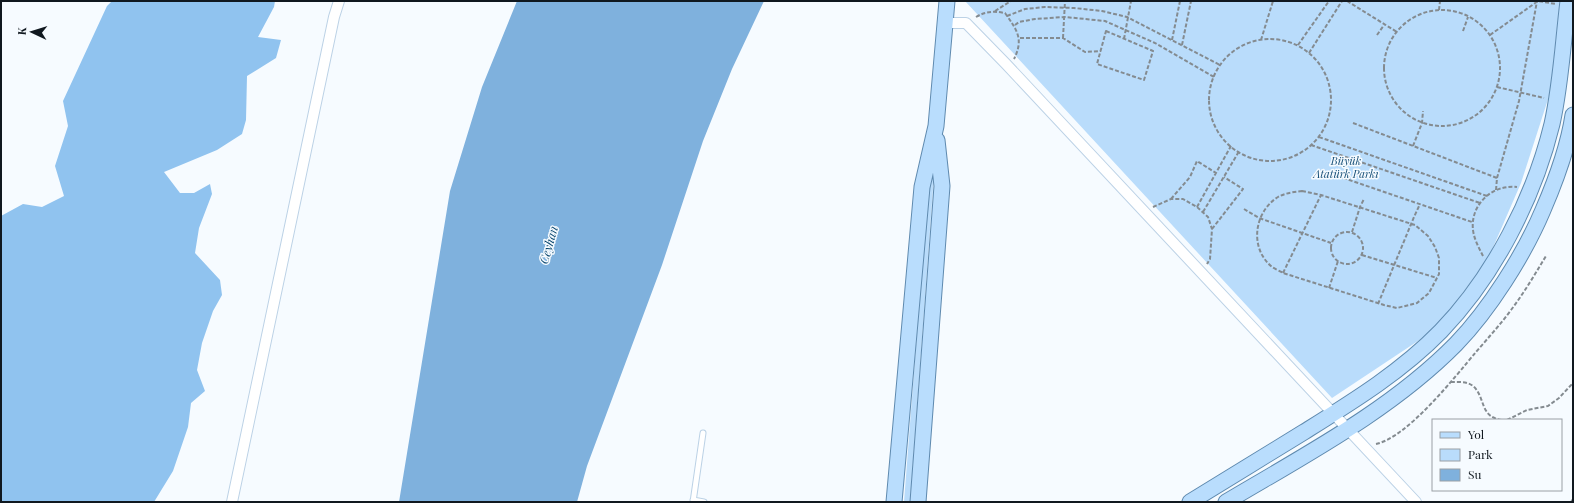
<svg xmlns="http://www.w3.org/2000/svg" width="1574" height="503" font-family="'Playfair Display',serif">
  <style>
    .green { fill: #b9dcfb }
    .forest { fill: #90c3ef }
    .water { fill: #7fb1dd }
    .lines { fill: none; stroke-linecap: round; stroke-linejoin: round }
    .lane-casing { stroke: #bcd2e6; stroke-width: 7 }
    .street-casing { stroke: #bcd2e6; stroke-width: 12 }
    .primary-casing { stroke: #5f8aaf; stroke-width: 17 }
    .path { stroke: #848b90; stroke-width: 2; stroke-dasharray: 4 2; stroke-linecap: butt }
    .lane { stroke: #fff; stroke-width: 5 }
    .street { stroke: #fff; stroke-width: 10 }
    .primary { stroke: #b9ddfd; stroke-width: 15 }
    .labels { text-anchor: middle; stroke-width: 3; stroke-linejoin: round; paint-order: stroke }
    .park-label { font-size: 11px; font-style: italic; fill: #175079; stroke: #f6fbff }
    .water-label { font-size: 12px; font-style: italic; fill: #06446d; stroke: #f6fbff }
  </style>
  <rect width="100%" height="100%" fill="#f6fbff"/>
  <path class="green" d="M965,1H1560L1550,93L1521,183L1488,259L1436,329L1332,398Z
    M929,177H934L933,189L910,502H904Z"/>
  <path class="forest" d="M112,1H275L274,7L258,37L281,40L276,58L247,76L246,120L242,134L217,150L164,172L180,193H194L210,184L212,194L199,228L195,253L220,280L222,295L213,311L202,343L197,370L205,391L191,403L188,427L173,471L154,502H1V216L23,204L42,207L64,196L55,166L68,126L63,101L107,6Z"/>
  <path class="water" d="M517,1H764L732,69L703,141L662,265L587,466L577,502H399L450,191L482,87Z"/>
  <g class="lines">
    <defs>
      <path id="lane" d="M693,500L704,502
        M693,502L703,433"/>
      <path id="street" d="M945,23H966L1006,64L1416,502
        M232,502L334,17L339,1"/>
      <path id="primary" d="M894,502L922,187L936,126L947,1
        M918,502L942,186L937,140
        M1190,502C1228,479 1266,455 1304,432C1352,402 1401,372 1441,331C1494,276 1534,198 1552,124C1561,84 1563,42 1568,1
        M1226,502C1305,455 1391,410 1456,344C1489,310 1524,255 1543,210C1556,180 1568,148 1573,115"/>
    </defs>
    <use href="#lane" class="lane-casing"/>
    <use href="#street" class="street-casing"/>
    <use href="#primary" class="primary-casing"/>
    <path class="path" d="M1347,1L1397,32
      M1384 68a58 58 0 1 1 116 0a58 58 0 1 1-116 0Z
      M1439,10L1440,1
      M995,11L1011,1
      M1007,16L1025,9L1045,7L1074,8L1102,11L1127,17L1220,65
      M976,17C986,11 994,11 1005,13C1017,30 1024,39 1014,59
      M1015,25L1019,22L1035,19L1065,17L1105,21L1155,43L1214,77
      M1106,31L1153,51L1144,80L1097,64Z
      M1463,31L1468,17
      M1377,35L1384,25
      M1490,35L1538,1L1556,4
      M1020,38H1063L1085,52L1101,51
      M1063,38L1065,1
      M1209 100a61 61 0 1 1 122 0a61 61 0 1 1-122 0Z
      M1124,39L1131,1
      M1172,40L1180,1
      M1261,40L1273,1
      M1182,45L1191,1
      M1298,45L1329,1
      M1309,53L1342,1
      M1497,87L1544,98
      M1353,123L1497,178
      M1319,137L1487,196
      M1311,145L1480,203
      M1413,146L1422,123L1423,111
      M1326,172L1472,222
      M1496,190L1497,178L1519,101L1537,1
      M1302,191L1321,195L1415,225L1428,236L1435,247L1439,258V274L1429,293L1417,303L1397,308L1384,305L1283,273C1280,271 1275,269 1272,267C1249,248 1254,212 1278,197C1285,193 1294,192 1302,191Z
      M1171,199L1190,177L1197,161L1216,173
      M1153,207L1171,199H1183L1197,207L1208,217L1212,229L1210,259L1207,264
      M1197,207L1231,146
      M1244,209L1259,218L1331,243
      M1203,212L1238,153
      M1212,229L1243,189L1224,177
      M1331 248a16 16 0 1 1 32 0a16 16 0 1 1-32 0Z
      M1352,232L1360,207L1364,199
      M1362,255L1437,278
      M1483,256C1479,248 1474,239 1473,230C1470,205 1492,184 1517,187
      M1283,273L1321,195
      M1329,288L1338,261
      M1378,304L1414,217L1420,204
      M1451,382C1458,382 1467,381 1473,386C1486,397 1479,418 1503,420
      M1507,420L1527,410L1548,406L1559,398L1573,383
      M1376,444C1408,437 1454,378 1476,352C1488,338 1500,325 1511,310C1524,293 1535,274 1546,256
      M1571,502L1573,499"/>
    <use href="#lane" class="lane"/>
    <use href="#street" class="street"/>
    <use href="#primary" class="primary"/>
  </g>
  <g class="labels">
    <g class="park-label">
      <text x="1346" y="165">Büyük<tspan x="1346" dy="13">Atatürk Parkı</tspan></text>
    </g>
    <g class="water-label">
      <text transform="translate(549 245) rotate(-74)" y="4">Ceyhan</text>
    </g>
  </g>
  <rect width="1574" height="503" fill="none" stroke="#10181f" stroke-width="4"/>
  <rect x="1432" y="419" width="130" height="72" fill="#f6fbff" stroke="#9aa0a5"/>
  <rect x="1440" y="432" width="20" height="6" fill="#b9ddfd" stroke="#9aa0a5"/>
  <text x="1468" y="439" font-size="12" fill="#10181f">Yol</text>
  <rect x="1440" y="449" width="20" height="12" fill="#b9dcfb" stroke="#9aa0a5"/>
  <text x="1468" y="459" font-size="12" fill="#10181f">Park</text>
  <rect x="1440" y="469" width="20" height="12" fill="#7fb1dd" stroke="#9aa0a5"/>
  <text x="1468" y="479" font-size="12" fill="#10181f">Su</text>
  <g transform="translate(32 32) rotate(274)" stroke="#f6fbff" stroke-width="3" paint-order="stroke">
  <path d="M0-3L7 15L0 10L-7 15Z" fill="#10181f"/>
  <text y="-6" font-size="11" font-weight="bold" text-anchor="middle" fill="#10181f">K</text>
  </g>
</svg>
